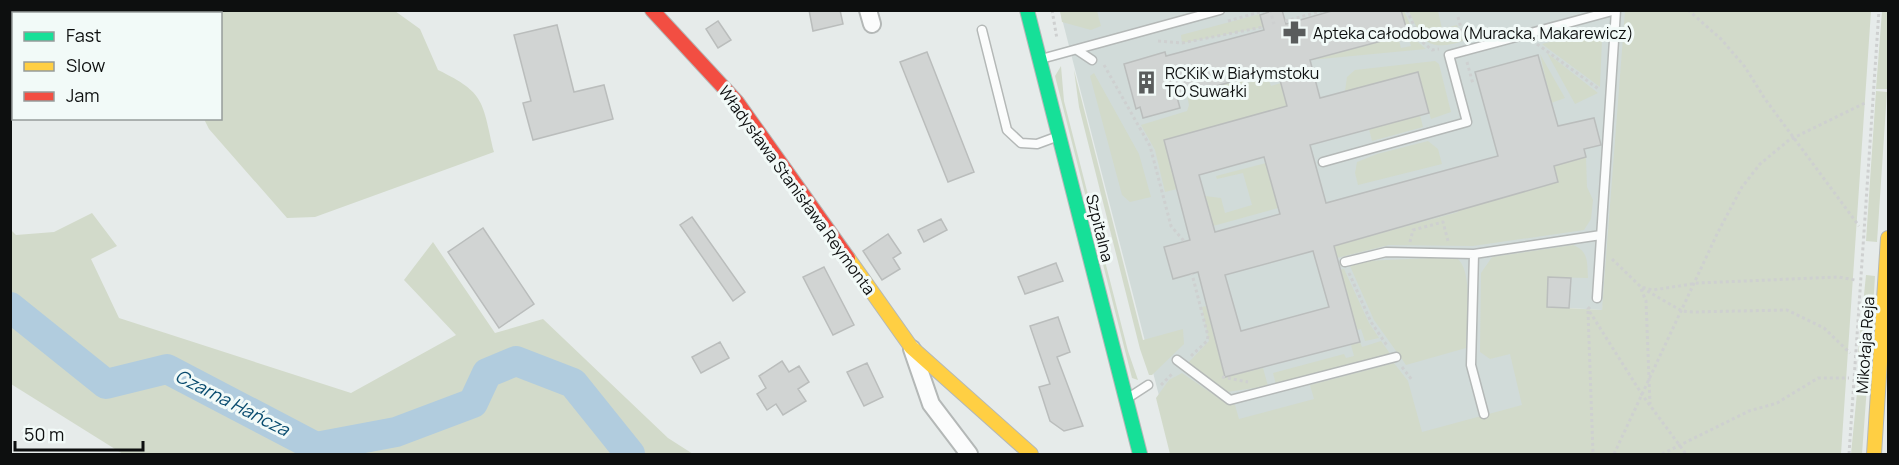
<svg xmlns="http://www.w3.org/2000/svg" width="1899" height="465" font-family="Manrope,sans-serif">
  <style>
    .built { fill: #d1dbd9 }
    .green { fill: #d2daca }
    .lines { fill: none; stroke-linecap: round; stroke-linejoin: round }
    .river { stroke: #b1ccde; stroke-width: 30 }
    .building { fill: #d1d4d3; stroke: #babdbc; stroke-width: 1.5; fill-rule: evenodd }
    .lane-casing { stroke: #b4b8b7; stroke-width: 11 }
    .street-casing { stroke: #b4b8b7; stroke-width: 20 }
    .fast-casing { stroke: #b4b8b7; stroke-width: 16 }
    .slow-casing { stroke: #b4b8b7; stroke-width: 16 }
    .jam-casing { stroke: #b4b8b7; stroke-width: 16 }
    .path { stroke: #ced0d0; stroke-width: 3; stroke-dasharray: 3 3; stroke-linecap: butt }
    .lane { stroke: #fbfcfc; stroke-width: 8 }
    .street { stroke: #fbfcfc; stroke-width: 16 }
    .fast { stroke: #16e098; stroke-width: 14 }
    .slow { stroke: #ffcf43; stroke-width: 14 }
    .jam { stroke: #f24e42; stroke-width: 14 }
    .labels { text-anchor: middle; stroke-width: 6; stroke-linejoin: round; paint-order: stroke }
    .poi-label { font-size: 16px; fill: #0d0f0f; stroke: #f2faf8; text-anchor: start }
    .street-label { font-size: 16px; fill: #0d0f0f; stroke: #f2faf8 }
    .water-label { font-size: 18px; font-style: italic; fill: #084b6e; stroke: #f2faf8 }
  </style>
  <rect width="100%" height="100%" fill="#e6ebea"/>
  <path class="built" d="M1060,11H1656L1602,310L1569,308L1565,454H1174Z"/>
  <path class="green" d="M157,11H395L420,29L438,70C486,93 482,102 494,152L315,217L287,218L209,129L204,119L220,118V14H158Z
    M1060,11H1097L1101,26L1091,30L1062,22Z
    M1401,11H1404L1418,42L1426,49L1310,60L1398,37L1401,48L1411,46Z
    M1409,11H1438L1442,29L1457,25L1463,41C1427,52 1423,42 1409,11Z
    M1625,11H1871L1841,454H1170L1156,398L1169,380L1182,373L1226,403L1235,405L1239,419L1314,399L1310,385L1394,363L1408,381L1422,432L1522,405L1510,354L1490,359L1480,352L1481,273L1492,257L1573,245C1589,251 1587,263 1588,278L1548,277L1547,307L1602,310Z
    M1882,11H1888L1887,89H1876Z
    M1260,14L1263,27L1182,43L1181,35Z
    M1596,30L1601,34L1602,39L1600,87L1542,44Z
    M1547,53L1598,93L1575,104Z
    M1540,54L1565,98L1551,103Z
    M1435,61L1439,64L1451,112L1431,119L1417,72L1345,91L1347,77L1355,70Z
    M1061,66L1064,101L1128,351L1138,380L1132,378L1055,76Z
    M1074,70L1143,340L1183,329L1184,344L1152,375H1149L1140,349L1079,107Z
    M1094,73L1139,154L1151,197L1130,202L1122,195L1090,76Z
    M1246,78L1247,83L1268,78L1271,86L1281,83L1287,106L1164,140L1177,189L1165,192L1155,150L1141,125L1187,111L1189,105L1187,95Z
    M1876,91L1887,92L1877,242L1866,241Z
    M1420,115L1423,127L1372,141L1369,129Z
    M1428,141L1438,149L1442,164L1358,185L1355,173L1357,162L1377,154Z
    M1586,157L1587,187L1593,200L1591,219L1584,230L1473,246L1389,245L1337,258L1334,246L1458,212V209L1553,164Z
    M1266,163L1278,208L1213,226L1205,196L1221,198L1225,213L1252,205L1243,173L1217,179L1216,176Z
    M92,213L117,246L91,259L119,318L351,393L456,335L404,280L433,242L495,333L543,319L668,438L693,454H123L11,384V230L16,235L54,232Z
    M1455,257C1475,268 1466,326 1466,348L1406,365L1374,320L1350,266L1364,261Z
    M1344,269L1369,323L1379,338L1365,341L1361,329L1357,330L1340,270Z
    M1866,275L1875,276L1870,356L1858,354Z
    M1206,306L1225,377L1263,368L1268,386L1227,392L1188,363L1209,341L1202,307Z
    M1381,341L1391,355L1276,385L1273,373L1344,354L1346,358L1354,356L1351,345L1360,342L1362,347Z
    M1859,372L1868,373L1862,454H1851Z"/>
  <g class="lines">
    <path class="river" d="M10,307L106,384L167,369L316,447L396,432L473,403L487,373L516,361L573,383L630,454"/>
  </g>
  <path class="building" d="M809,10H840L843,24L813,31Z
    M1275,10H1282L1286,24L1335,10H1401L1408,34L1310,60L1320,98L1418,72L1429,113L1310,145L1326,203L1498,156L1475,72L1538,55L1558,126L1594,118L1601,145L1584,149L1586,157L1554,166L1558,182L1334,246L1360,342L1225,377L1198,272L1173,279L1164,247L1190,240L1164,140L1287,106L1277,69L1177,97L1180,108L1143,118L1140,107L1136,109L1124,64L1165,52L1166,56L1264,30L1260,15ZM1264,157L1280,214L1215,232L1199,175ZM1313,251L1329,307L1241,331L1225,275Z
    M718,21L731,40L718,48L706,29Z
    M557,25L574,92L604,85L613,119L533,140L523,103L531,101L514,35Z
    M927,52L974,172L948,182L900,62Z
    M692,217L745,292L733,301L680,225Z
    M941,219L947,230L924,242L918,230Z
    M483,228L534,304L499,328L448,252Z
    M888,234L901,253L893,258L900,269L882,280L863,251Z
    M1056,263L1063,281L1025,294L1018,277Z
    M824,267L854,325L833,335L803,277Z
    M1548,277L1571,278L1569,308L1547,307Z
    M1058,317L1070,352L1057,357L1083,426L1064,431L1050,421L1039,387L1050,384L1030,326Z
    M720,342L729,358L701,373L692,357Z
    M782,361L789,372L799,366L809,382L798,389L806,401L783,415L776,404L767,410L757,394L766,388L759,376Z
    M867,363L883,397L864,406L847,372Z"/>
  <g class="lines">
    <defs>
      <path id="lane" d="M982,30L1007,130L1021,143L1037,144L1056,137
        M1077,50L1092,60
        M1041,59L1220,10
        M1323,162L1467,122L1449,55L1616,10
        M1474,254L1471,365L1484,414
        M1345,262L1386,252L1474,254L1601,235
        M1597,298L1616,10
        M1177,360L1230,400L1396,357
        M1128,398L1148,385"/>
      <path id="street" d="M868,10L872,24
        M912,349L931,404L969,454"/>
      <path id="fast" d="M1027,10L1140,454"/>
      <path id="slow" d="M848,258L911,347L1031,454
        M1874,454L1888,238"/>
      <path id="jam" d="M652,10L737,102L848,258"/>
    </defs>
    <use href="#lane" class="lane-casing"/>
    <use href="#street" class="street-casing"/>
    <use href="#fast" class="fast-casing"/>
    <use href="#slow" class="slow-casing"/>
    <use href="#jam" class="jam-casing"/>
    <path class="path" d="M1052,10L1057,39
      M1270,10L1274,24
      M1407,10L1420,40L1432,50L1439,49
      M1688,10L1721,39L1745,67L1765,99L1859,226
      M1458,17L1464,39
      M1228,21L1267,10
      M1285,21L1326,10
      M1158,41L1182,43L1263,27
      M1537,44L1600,90
      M1467,62L1473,84
      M1104,65L1150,146L1171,226L1184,241
      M1410,242L1413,230L1443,222L1448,241
      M1612,259L1641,287L1653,290L1698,283L1838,277L1855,280
      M1349,273L1371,322L1388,347
      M1642,288L1682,311L1693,312L1787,310L1824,328L1850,353
      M1641,289L1646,301L1650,404
      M1590,307L1588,309L1643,396L1686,454
      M1588,311L1593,454
      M1191,356L1207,341L1208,336L1192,274
      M1402,367L1412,380
      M1222,377L1248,382
      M1161,385L1173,373
      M1614,454L1718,232L1742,187L1760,164L1789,140L1867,102
      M1662,454L1749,411L1777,403L1818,378H1849
      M1849,454L1879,10"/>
    <use href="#lane" class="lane"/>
    <use href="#street" class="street"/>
    <use href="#fast" class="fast"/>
    <use href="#slow" class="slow"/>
    <use href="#jam" class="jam"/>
  </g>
  <defs>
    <symbol id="pharmacy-bare" viewBox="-9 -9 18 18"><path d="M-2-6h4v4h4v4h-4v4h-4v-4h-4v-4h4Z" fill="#595c5c" stroke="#f2faf8" stroke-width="2.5" paint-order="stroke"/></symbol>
    <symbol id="building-bare" viewBox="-9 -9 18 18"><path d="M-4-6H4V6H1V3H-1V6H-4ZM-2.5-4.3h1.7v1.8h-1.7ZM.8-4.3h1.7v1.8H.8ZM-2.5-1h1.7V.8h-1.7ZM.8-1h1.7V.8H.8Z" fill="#595c5c" stroke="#f2faf8" stroke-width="2.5" paint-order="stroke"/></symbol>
  </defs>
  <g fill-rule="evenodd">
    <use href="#pharmacy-bare" x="1278" y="16" width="33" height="33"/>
    <use href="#building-bare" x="1130" y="66" width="33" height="33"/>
  </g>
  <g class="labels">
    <g class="poi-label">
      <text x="1313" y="39">Apteka całodobowa (Muracka, Makarewicz)</text>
      <text x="1165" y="79">RCKiK w Białymstoku<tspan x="1165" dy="18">TO Suwałki</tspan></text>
    </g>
    <g class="street-label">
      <text transform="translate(797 190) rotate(54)" y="6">Władysława Stanisława Reymonta</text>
      <text transform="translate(1100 228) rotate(76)" y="6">Szpitalna</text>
      <text transform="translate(1865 345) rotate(-86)" y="6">Mikołaja Reja</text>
    </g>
    <g class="water-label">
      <text transform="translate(232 403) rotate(27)" y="6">Czarna Hańcza</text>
    </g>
  </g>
  <rect width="1899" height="465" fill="none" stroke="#0d0f0f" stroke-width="24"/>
  <rect x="12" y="12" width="210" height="108" fill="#f2faf8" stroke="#969c9b" stroke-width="1.5"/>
  <rect x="24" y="32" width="30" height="9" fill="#16e098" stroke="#969c9b" stroke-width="1.5"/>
  <text x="66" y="42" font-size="18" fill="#0d0f0f">Fast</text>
  <rect x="24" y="62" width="30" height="9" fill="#ffcf43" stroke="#969c9b" stroke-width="1.5"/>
  <text x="66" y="72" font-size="18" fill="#0d0f0f">Slow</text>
  <rect x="24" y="92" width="30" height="9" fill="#f24e42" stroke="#969c9b" stroke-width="1.5"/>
  <text x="66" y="102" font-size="18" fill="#0d0f0f">Jam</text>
  <path d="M15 441v9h128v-9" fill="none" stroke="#0d0f0f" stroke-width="3"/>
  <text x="24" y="441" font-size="18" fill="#0d0f0f" stroke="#f2faf8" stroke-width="4.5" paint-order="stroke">50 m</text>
</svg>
